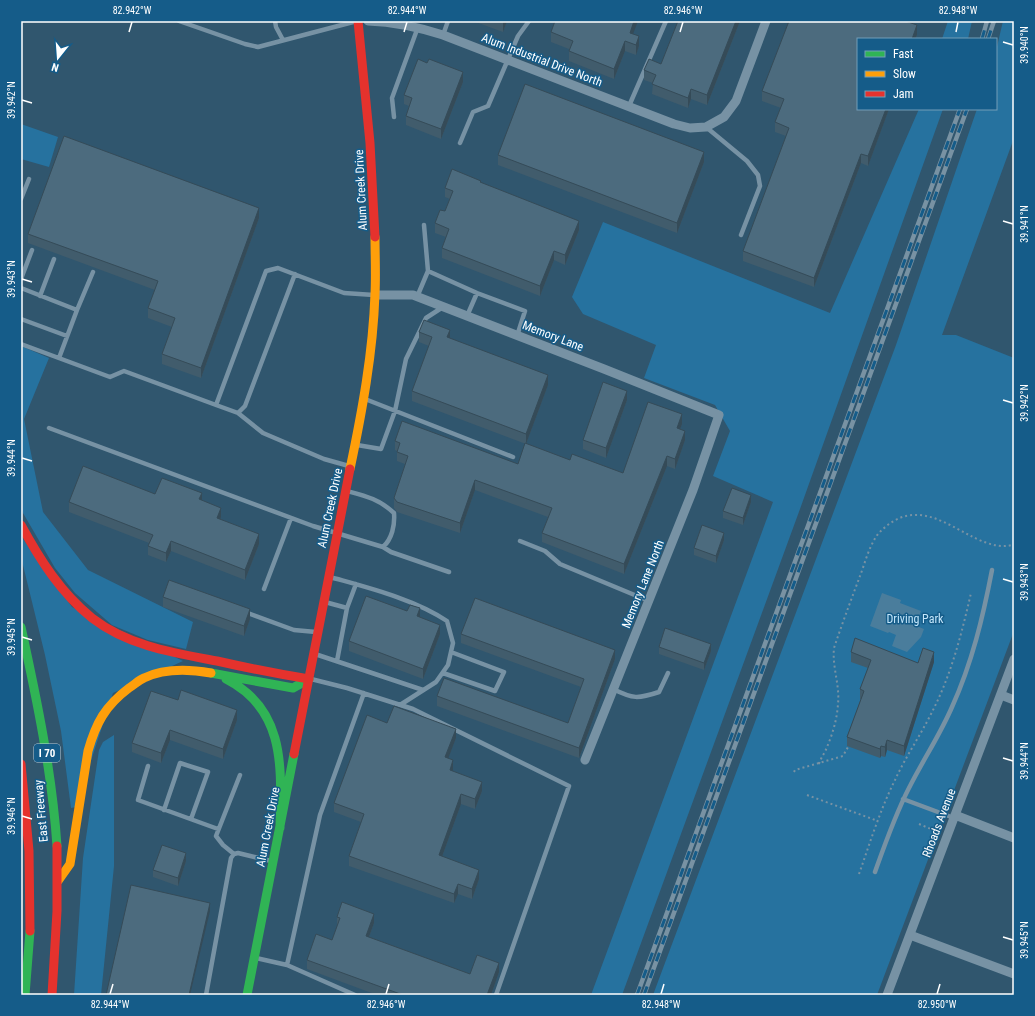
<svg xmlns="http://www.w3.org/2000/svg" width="1035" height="1016" font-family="'Roboto Condensed',sans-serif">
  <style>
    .green { fill: #26729f }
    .water { fill: #4a7d9c }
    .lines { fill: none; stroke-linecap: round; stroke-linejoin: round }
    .path { stroke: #7792a4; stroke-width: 2; stroke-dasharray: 2 3; stroke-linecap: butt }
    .lane { stroke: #7792a4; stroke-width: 4.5 }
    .street { stroke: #7792a4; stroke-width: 9 }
    .fast { stroke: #30b455; stroke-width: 9 }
    .slow { stroke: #ff9f0a; stroke-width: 9 }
    .jam { stroke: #e5322d; stroke-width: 9 }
    .rail-casing { stroke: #7892a3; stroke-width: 4.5 }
    .rail { stroke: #155c89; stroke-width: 3; stroke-dasharray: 9; stroke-linecap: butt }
    .wall { fill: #415c6c }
    .shaded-wall { fill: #354b58 }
    .building { fill: #4c6b7e; stroke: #354b58 }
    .ticks { fill: none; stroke: #fff; stroke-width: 1.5 }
    .labels { text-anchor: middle; stroke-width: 3; stroke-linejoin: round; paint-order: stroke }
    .shield { fill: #155c89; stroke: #b9cedc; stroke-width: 1 }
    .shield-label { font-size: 11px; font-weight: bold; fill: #fff }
    .street-label { font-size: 12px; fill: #fff; stroke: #155c89 }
    .park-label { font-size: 12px; fill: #c3e6fb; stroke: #155c89 }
    .neatline { fill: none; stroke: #fff; stroke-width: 1.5 }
    .ticks-label { font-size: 10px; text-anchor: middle; fill: #fff }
  </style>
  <rect width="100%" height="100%" fill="#30566e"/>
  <path class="green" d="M948,21H972L968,39H942Z
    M1003,21H1014V138L942,335H956L1014,358V631L877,995H653L896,345L977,109H996V51Z
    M919,109H943L800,509L622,995H591L773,502L713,476L730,431L715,405L644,378L656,345L583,314L572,297L603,222L830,313Z
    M21,124L58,137L49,167L21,159Z
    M21,346L49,358L24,419L43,512L88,570L193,622L186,649L148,640L112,625L75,593L55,568L23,513L21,508Z
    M21,536L72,607L183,661L113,693L76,807L71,808L61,731L45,655L21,557Z
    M114,735V866L101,995H74L83,858L99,750L103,742Z"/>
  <path class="water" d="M882,593L901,600L900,603L921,611L917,621L907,618L906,622L924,629L921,637L907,652L892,646L896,635L889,632L888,633L870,626Z"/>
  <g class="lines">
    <path class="path" d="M819,764C821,757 825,753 827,747C833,733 837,719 838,704C840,685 832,667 834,648C842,624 851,600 860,576C865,563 869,546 878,534C887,524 900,515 914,515C934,514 953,527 971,536C983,542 1001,550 1014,544
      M794,772L795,770L843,756L848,747
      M807,795L878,821
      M919,824L938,832
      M859,874C870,843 880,810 895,780C906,756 922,733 934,708C952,672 962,632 971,593"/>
    <path class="lane" d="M179,21L245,44L258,47L357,21
      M275,21L276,27L283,40
      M443,35L448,21
      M629,106L666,21
      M394,117L392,98L418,27
      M706,127L747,161L758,175L760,186L741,235
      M460,143L473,112L488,106L518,36L529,21
      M21,199L29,179
      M424,225L428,271
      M21,279L32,250
      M21,288L77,310L59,358
      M40,296L54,259
      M417,297L428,271L477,293L525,311L517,336
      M77,310L93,272
      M467,316L477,293
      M21,319L67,336
      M21,344L110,377L124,371L216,405L266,271L278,268L344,293L374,295
      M365,399L513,457
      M216,405L238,413L245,406L295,274
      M238,413L263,433L324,459L349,466
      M49,428L313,526L383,547C392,539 395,525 394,513C379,499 366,496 347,491
      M357,445L381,449L395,411L406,359L426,318L443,307
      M520,541L545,551L560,564L649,601
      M383,547L391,552L449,572
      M330,577C369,588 414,599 447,621L453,643L448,665L436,682L400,705
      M264,589L291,518
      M325,602L347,608L356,584
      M245,612L294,630L316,632
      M315,654L423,690
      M337,661L347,608
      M443,673L495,691L504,672L451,652
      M311,679L347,688L413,709L569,786L496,995
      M613,689C633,699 638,699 659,692L668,673
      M148,766L138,800L218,829
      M903,799L954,818
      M164,810L180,763L208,772L191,819
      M234,854L223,845L216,836L240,775
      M875,872C885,844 895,815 909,788C923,760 940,735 952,707C972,663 983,617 992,570
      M256,958L287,965L320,815L364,693
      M287,965L355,995
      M206,995L231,858L234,854L238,853L271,861"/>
    <path class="street" d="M368,21C394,22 418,27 443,35L674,124L690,128L706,127L724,117L736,101L766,21
      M375,295H413L604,369L719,415L693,490L585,760
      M1001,695L1014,700
      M955,815L1014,838
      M910,935L1014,974
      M887,995L1014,659"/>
    <path class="fast" d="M21,627C37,700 52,772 57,846
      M211,673L293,688L309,679
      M226,679C287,710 281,770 280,828
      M25,995L30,931
      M247,995L294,754"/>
    <path class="slow" d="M350,469C362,412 373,353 375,294C376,275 375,256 375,237
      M58,881L70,864L88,751C96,723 105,706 129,688C134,685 139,680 144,678C165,668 188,669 211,673"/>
    <path class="jam" d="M358,21L370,143L375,237
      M21,525C40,560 61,593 92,618C128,646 174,653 217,661C248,668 278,674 309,679
      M294,754L350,469
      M21,764L29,851L30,931
      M52,995L57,911V846"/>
    <defs>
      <path id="rail" d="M982,39L987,21
        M988,39L994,21
        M637,995L960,109
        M644,995L967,109"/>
    </defs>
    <use href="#rail" class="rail-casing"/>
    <use href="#rail" class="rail"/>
  </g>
  <path class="wall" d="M473,21H507L503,32Z
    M678,21H740L707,105L691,99L688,108L652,94L653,83L644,80V70L661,64Z
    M789,21H905L917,25V35L915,39H858V109H889L868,166L861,163L814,287L743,261V251L786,136L775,132V122L781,108L762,101V91Z
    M551,32L633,34L639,46L636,55L625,51L614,79L569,61V49L551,42Z
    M463,82L441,139L406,125V116L409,106L404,104V95Z
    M498,155L704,162L677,233L498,165Z
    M481,183L579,230L565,265L554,260L540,296L442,258V248L446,237L435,233V223L445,211L450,199L445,197V188Z
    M259,218L201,378L162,364V354L172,327L148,318V308L155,290L28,243V234Z
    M419,332L450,338L548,385L526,444L412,401V391L429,346L419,342Z
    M627,400L606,458L583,449V440Z
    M682,424L680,429L685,440L675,469L667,466L624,574L542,542V533L548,517L475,490L460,533L397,512L394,508V498L405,464L397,461V451L395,450V441L518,464L570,460L623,473Z
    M155,494L202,500L221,517L220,519L259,544L245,580L171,551L166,562L148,555V546L149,543L69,512V502Z
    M751,502L743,525L723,518V511Z
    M724,540L716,563L694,555V548Z
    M163,597L250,619L244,636L163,607Z
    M420,617L440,634L423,679L349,651V641Z
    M461,634L615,659L579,758L437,706V696L568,723L581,687L461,643Z
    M659,647L711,651L704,670L659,654Z
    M851,652L918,663L934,662L904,756L887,750L885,757L881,756L880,758L847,746V737L861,699H860V689L868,668L851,662Z
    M178,700L237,720L223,759L170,740L161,763L132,752V743Z
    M387,723L456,738L448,758L453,770V771L482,791L475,809L461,804L442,857L479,879L472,899L458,894L454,903L349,866V856L361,822L334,812V803Z
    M186,861L178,886L153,877V870Z
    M337,917L374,923L369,937L470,974L499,972L491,995H377L307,969V960L332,940L337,926Z"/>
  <path class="shaded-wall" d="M504,21H507L503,32V23Z
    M634,21H638L630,42V33Z
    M736,21H740L707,105V95Z
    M917,25V35L915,39H912Z
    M639,36V46L636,55V45Z
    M625,41V51L614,79V69Z
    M463,72V82L441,139V129Z
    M691,89V99L688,108V98Z
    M886,109H889L868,166V156Z
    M704,152V162L677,233V223Z
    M861,154V163L814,287V278Z
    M259,208V218L201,378V368Z
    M579,221V230L565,265V255Z
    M554,251V260L540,296V286Z
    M450,330V340L447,337Z
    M548,375V385L526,444V434Z
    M627,391V400L606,458V448Z
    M682,414V424L677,437V428Z
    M685,431V440L675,469V459Z
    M667,456V466L624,574V564Z
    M475,480V490L460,533V523Z
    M202,493V503L199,499Z
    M751,495V502L743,525V518Z
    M221,508V517L217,528V518Z
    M724,533V540L716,563V556Z
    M259,534V544L245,580V570Z
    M171,541V551L166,562V553Z
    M420,608V618L417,616Z
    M250,609V619L244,636V626Z
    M440,625V634L423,679V669Z
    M711,644V651L704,670V663Z
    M615,650V659L579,758V748Z
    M934,652V662L904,756V746Z
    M237,710V720L223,759V749Z
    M456,729V738L445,767V757Z
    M170,730V740L161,763V753Z
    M887,740V750L885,757V747Z
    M881,746V756L880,758V749Z
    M453,760V770L450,780V770Z
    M482,782V791L475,809V799Z
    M461,794V804L439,865V855Z
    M186,853V861L178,886V878Z
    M479,870V879L472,899V889Z
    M458,884V894L454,903V894Z
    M210,903V911L190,995H189Z
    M374,914V923L366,945V936Z
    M499,963V972L491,995H487Z"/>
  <path class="building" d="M555,21H634L630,33L639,36L636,45L625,41L614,69L569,51L573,41L551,32Z
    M678,21H736L707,95L691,89L688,98L652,84L656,75L644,70L649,59L661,64Z
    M789,21H905L917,25L912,39H858V109H886L868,156L861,154L814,278L743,251L789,128L775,122L784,99L762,91Z
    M418,59L427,63L429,59L463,72L441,129L406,116L412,98L404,95Z
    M525,84L704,152L677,223L498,155Z
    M64,136L259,208L201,368L162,354L175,318L148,308L158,281L28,234Z
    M452,169L481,181L480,182L579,221L565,255L554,251L540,286L442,248L449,229L435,223L440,210L445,211L453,191L445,188Z
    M424,320L450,330L447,337L548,375L526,434L412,391L432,337L419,332Z
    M603,382L627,391L606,448L583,440Z
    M648,402L682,414L677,428L685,431L675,459L667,456L624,564L542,533L552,508L475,480L460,523L397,502L394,498L408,456L397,452L400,443L395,441L402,421L518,464L525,443L570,460L572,454L623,473Z
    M83,466L155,494L162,478L202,493L199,499L221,508L217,518L259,534L245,570L171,541L166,553L148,546L153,535L69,502Z
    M732,488L751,495L743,518L723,511Z
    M702,525L724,533L716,556L694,548Z
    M169,580L250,609L244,626L163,597Z
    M366,596L407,611L410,605L420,608L417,616L440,625L423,669L349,641Z
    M475,598L615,650L579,748L437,696L444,678L568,723L584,679L461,634Z
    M665,628L711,644L704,663L659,647Z
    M855,638L918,663L923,648L934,652L904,746L887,740L885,747L881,746L880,749L847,737L864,691L860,689L871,660L851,652Z
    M181,690L237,710L223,749L170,730L161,753L132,743L151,691L178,700Z
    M394,706L456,729L445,757L453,760L450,770L482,782L475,799L461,794L439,855L479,870L472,889L458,884L454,894L349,856L364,814L334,803L367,715L387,723Z
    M162,845L186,853L178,878L153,870Z
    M131,885L210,903L189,995H106Z
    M342,902L374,914L366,936L470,974L477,955L499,963L487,995H403L307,960L316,934L332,940L340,918L337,917Z"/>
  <path class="ticks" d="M129,32L132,22M404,32L407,22M680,32L683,22M956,32L958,22M1003,42L1013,45M22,100L32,103M1003,221L1013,224M22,279L32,282M1003,400L1013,403M22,458L32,461M1003,579L1013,582M22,637L32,640M1003,758L1013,761M22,816L32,819M1003,937L1013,940M110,994L113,984M386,994L389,984M661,994L664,984M937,994L940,984"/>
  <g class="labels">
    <rect class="shield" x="34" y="744" width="26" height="18" rx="3"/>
    <g class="shield-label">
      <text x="47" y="757">I 70</text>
    </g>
    <g class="street-label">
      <text transform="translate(542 60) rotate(21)" y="4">Alum Industrial Drive North</text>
      <text transform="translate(361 190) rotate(-93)" y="4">Alum Creek Drive</text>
      <text transform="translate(553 336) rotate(21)" y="4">Memory Lane</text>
      <text transform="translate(330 508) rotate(-78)" y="4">Alum Creek Drive</text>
      <text transform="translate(643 584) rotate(-68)" y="4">Memory Lane North</text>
      <text transform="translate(41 811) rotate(-95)" y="4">East Freeway</text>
      <text transform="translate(939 823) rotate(-69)" y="4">Rhoads Avenue</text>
      <text transform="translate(268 827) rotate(-79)" y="4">Alum Creek Drive</text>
    </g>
    <g class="park-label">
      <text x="915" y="623">Driving Park</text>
    </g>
  </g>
  <rect width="1035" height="1016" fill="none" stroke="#155c89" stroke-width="44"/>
  <rect x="857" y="38" width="140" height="72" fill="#155c89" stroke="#739db8"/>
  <rect x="865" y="51" width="20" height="6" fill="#30b455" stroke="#739db8"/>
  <text x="893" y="58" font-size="12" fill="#ffffff">Fast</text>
  <rect x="865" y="71" width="20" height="6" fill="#ff9f0a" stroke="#739db8"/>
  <text x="893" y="78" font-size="12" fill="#ffffff">Slow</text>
  <rect x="865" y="91" width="20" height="6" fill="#e5322d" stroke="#739db8"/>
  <text x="893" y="98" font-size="12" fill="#ffffff">Jam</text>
  <g transform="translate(58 58) rotate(197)" stroke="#155c89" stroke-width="3" paint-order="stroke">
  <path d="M0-3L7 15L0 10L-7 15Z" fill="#ffffff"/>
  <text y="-6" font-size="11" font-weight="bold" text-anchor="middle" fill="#ffffff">N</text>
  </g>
  <rect x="22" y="22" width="991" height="972" class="neatline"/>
  <g class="ticks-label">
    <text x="132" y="14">82.942°W</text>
    <text x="407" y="14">82.944°W</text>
    <text x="683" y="14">82.946°W</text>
    <text x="958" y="14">82.948°W</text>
    <text transform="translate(1024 45) rotate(-90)" y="4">39.940°N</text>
    <text transform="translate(11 100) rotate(-90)" y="4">39.942°N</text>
    <text transform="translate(1024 224) rotate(-90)" y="4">39.941°N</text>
    <text transform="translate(11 279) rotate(-90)" y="4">39.943°N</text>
    <text transform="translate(1024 403) rotate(-90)" y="4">39.942°N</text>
    <text transform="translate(11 458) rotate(-90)" y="4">39.944°N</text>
    <text transform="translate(1024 582) rotate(-90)" y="4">39.943°N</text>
    <text transform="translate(11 637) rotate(-90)" y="4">39.945°N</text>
    <text transform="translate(1024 761) rotate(-90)" y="4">39.944°N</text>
    <text transform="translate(11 816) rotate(-90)" y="4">39.946°N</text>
    <text transform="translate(1024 940) rotate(-90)" y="4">39.945°N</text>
    <text x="110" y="1008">82.944°W</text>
    <text x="386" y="1008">82.946°W</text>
    <text x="661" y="1008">82.948°W</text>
    <text x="937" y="1008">82.950°W</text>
  </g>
</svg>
